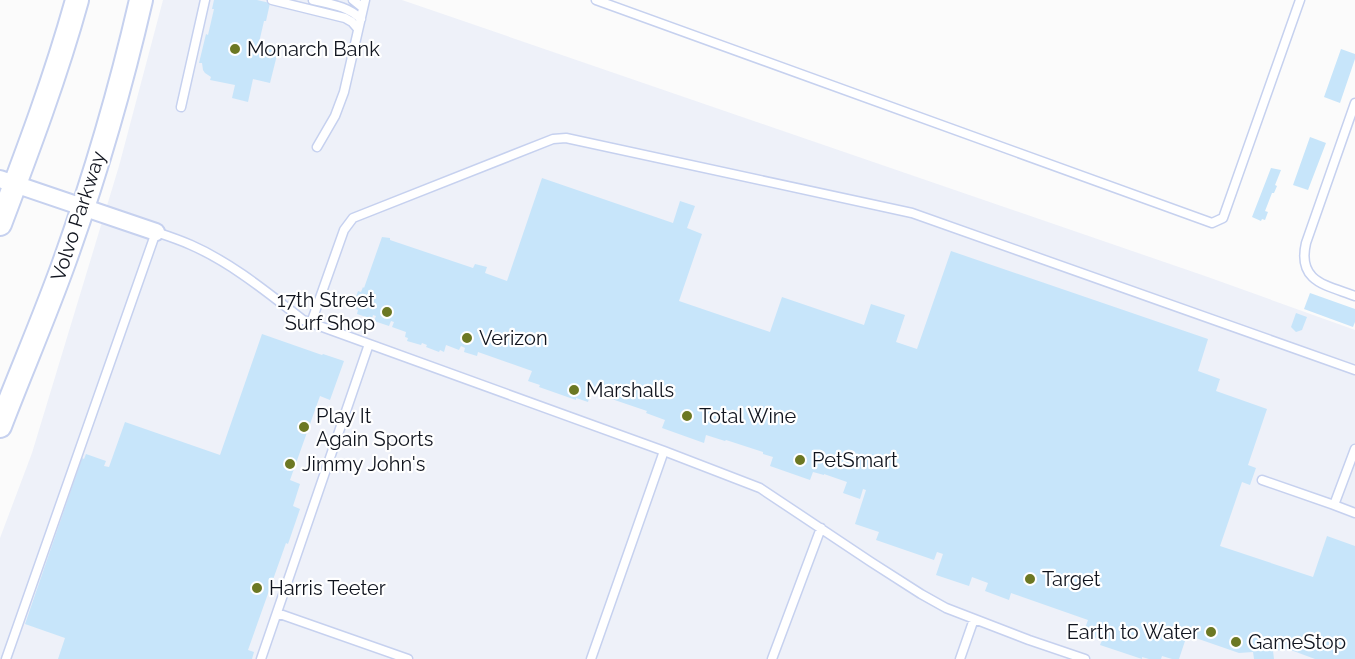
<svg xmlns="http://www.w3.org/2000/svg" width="1355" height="659" font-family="Raleway,sans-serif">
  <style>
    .built { fill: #eef1f9 }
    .building { fill: #c7e5fa }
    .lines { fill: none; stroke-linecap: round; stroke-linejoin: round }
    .lane-casing { stroke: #c6d1ef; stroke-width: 11 }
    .street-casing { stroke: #c6d1ef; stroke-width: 20 }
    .secondary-casing { stroke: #c6d1ef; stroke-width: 26 }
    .lane { stroke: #fff; stroke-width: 8 }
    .street { stroke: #fff; stroke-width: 16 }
    .secondary { stroke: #fff; stroke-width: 22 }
    .poi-dot { fill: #6c7823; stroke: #fff; stroke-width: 2 }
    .labels { text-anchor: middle; stroke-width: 4.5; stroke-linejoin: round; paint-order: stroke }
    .poi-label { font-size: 20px; fill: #10141e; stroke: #fff; text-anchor: start }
    .street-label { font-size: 20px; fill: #10141e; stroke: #fff }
  </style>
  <rect width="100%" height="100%" fill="#fbfbfb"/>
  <path class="built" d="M163,0H402L1205,276L1355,330V659H0V538L32,453L119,166Z"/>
  <path class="building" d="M214,0H257L270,3L266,21H264L258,47L278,51L270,83L253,79L248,102L232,98L235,85L210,80L211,77L205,73L203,70L202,63H199L206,34L208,35L214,9H212Z
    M1341,49L1355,54V59L1340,103L1324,97Z
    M1310,137L1326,143L1308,190L1293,185Z
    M1271,168L1281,170L1275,185L1277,186L1274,193H1272L1265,211L1268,212L1265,220L1262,219L1261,221L1252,217Z
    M542,178L673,223L680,201L695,206L687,228L702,234L679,301L770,332L782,297L864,325L871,304L905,315L896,342L917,349L951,251L1208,339L1198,371L1220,379L1216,391L1267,409L1248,465L1256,468L1250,485L1242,482L1220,546L1313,577L1327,536L1355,546V659H1315L1288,649L1273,651L1274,659H1254L1253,652L1239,653L1187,635L1179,659H1172L1162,656L1161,659H1149L1142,657V659L1100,645L1102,640L1083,634L1088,620L1011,593L1009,600L985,591L988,583L972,577L969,586L936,575L943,554L937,552L934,560L876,540L879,532L855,524L866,490L863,489L860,499L843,493L847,482L824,474V475L813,472L810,480L770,466L773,457L763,454V452L726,440L725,441L706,435L704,443L662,428L665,420L646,413L647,411L591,392L588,402L576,398V400L539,387L540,385L528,381L532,371L478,352L477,356L464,352L465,348L461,346L459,350L446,345L444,352L440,350L439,352L426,347L427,345L422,343L421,345L407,341L408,338L405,337L406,332L392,327L394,322L391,321L389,326L374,321L376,316L373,315L372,319L357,314L358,310L356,309L357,307L353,306L358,291L361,292L363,287L364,288L382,237L390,238V240L473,268L475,264L487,267L485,273L507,281Z
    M1310,293L1355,309V322L1353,327L1304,309Z
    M1296,313L1307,317L1302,330L1296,332L1291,327Z
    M262,334L322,355L323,354L344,361L330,400L320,396L290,480L300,484L293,506L300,509L288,544L286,543L248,650L254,652L252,659H58L65,638L25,624L82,458L84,459L86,454L106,461L104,466L109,467L125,422L220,455Z"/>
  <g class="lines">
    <defs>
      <path id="lane" d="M272,0L345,18L352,22L358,29
        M313,0C330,4 348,6 361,19
        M353,0L363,8
        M596,0L1212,223L1223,218L1300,0
        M1355,103L1306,243C1297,282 1326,285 1355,296
        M181,107L205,0
        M317,147L335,116L344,92L365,0
        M311,323L344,230L353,218L553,139L566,138L912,213L1355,370
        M1262,480L1334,505L1355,449
        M1334,505L1355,513
        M277,613L408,659
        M6,659L156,232C168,236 180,240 191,245C232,263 268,293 303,320L664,451L760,488L871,562L921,594L946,608L1029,640L1085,659
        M261,659L369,344
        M591,659L664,451
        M772,659L821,528
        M960,659L974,619"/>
      <path id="street" d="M0,179L156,232"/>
      <path id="secondary" d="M0,224C28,150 56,76 77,0
        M0,426C21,371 45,316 65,260C95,176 121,87 141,0"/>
    </defs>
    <use href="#lane" class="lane-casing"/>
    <use href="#street" class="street-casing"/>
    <use href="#secondary" class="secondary-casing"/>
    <use href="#lane" class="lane"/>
    <use href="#street" class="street"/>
    <use href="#secondary" class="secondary"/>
  </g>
  <g class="poi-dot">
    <circle cx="235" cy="49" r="6"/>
    <circle cx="387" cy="312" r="6"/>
    <circle cx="467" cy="338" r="6"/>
    <circle cx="574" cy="390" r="6"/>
    <circle cx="687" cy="416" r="6"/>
    <circle cx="304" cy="427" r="6"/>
    <circle cx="800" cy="460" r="6"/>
    <circle cx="290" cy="464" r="6"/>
    <circle cx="1030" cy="579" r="6"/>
    <circle cx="257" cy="588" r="6"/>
    <circle cx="1211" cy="632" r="6"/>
    <circle cx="1236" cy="642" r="6"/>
  </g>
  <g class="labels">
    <g class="poi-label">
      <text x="247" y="56">Monarch Bank</text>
      <text x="375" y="307" text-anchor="end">17th Street<tspan x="375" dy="23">Surf Shop</tspan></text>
      <text x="479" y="345">Verizon</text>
      <text x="586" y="397">Marshalls</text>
      <text x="316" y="423">Play It<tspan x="316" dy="23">Again Sports</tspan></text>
      <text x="699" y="423">Total Wine</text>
      <text x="812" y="467">PetSmart</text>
      <text x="302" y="471">Jimmy John's</text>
      <text x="1042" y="586">Target</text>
      <text x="269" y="595">Harris Teeter</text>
      <text x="1199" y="639" text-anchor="end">Earth to Water</text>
      <text x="1248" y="649">GameStop</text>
    </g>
    <g class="street-label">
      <text transform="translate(78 216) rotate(-72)" y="7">Volvo Parkway</text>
    </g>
  </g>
</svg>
